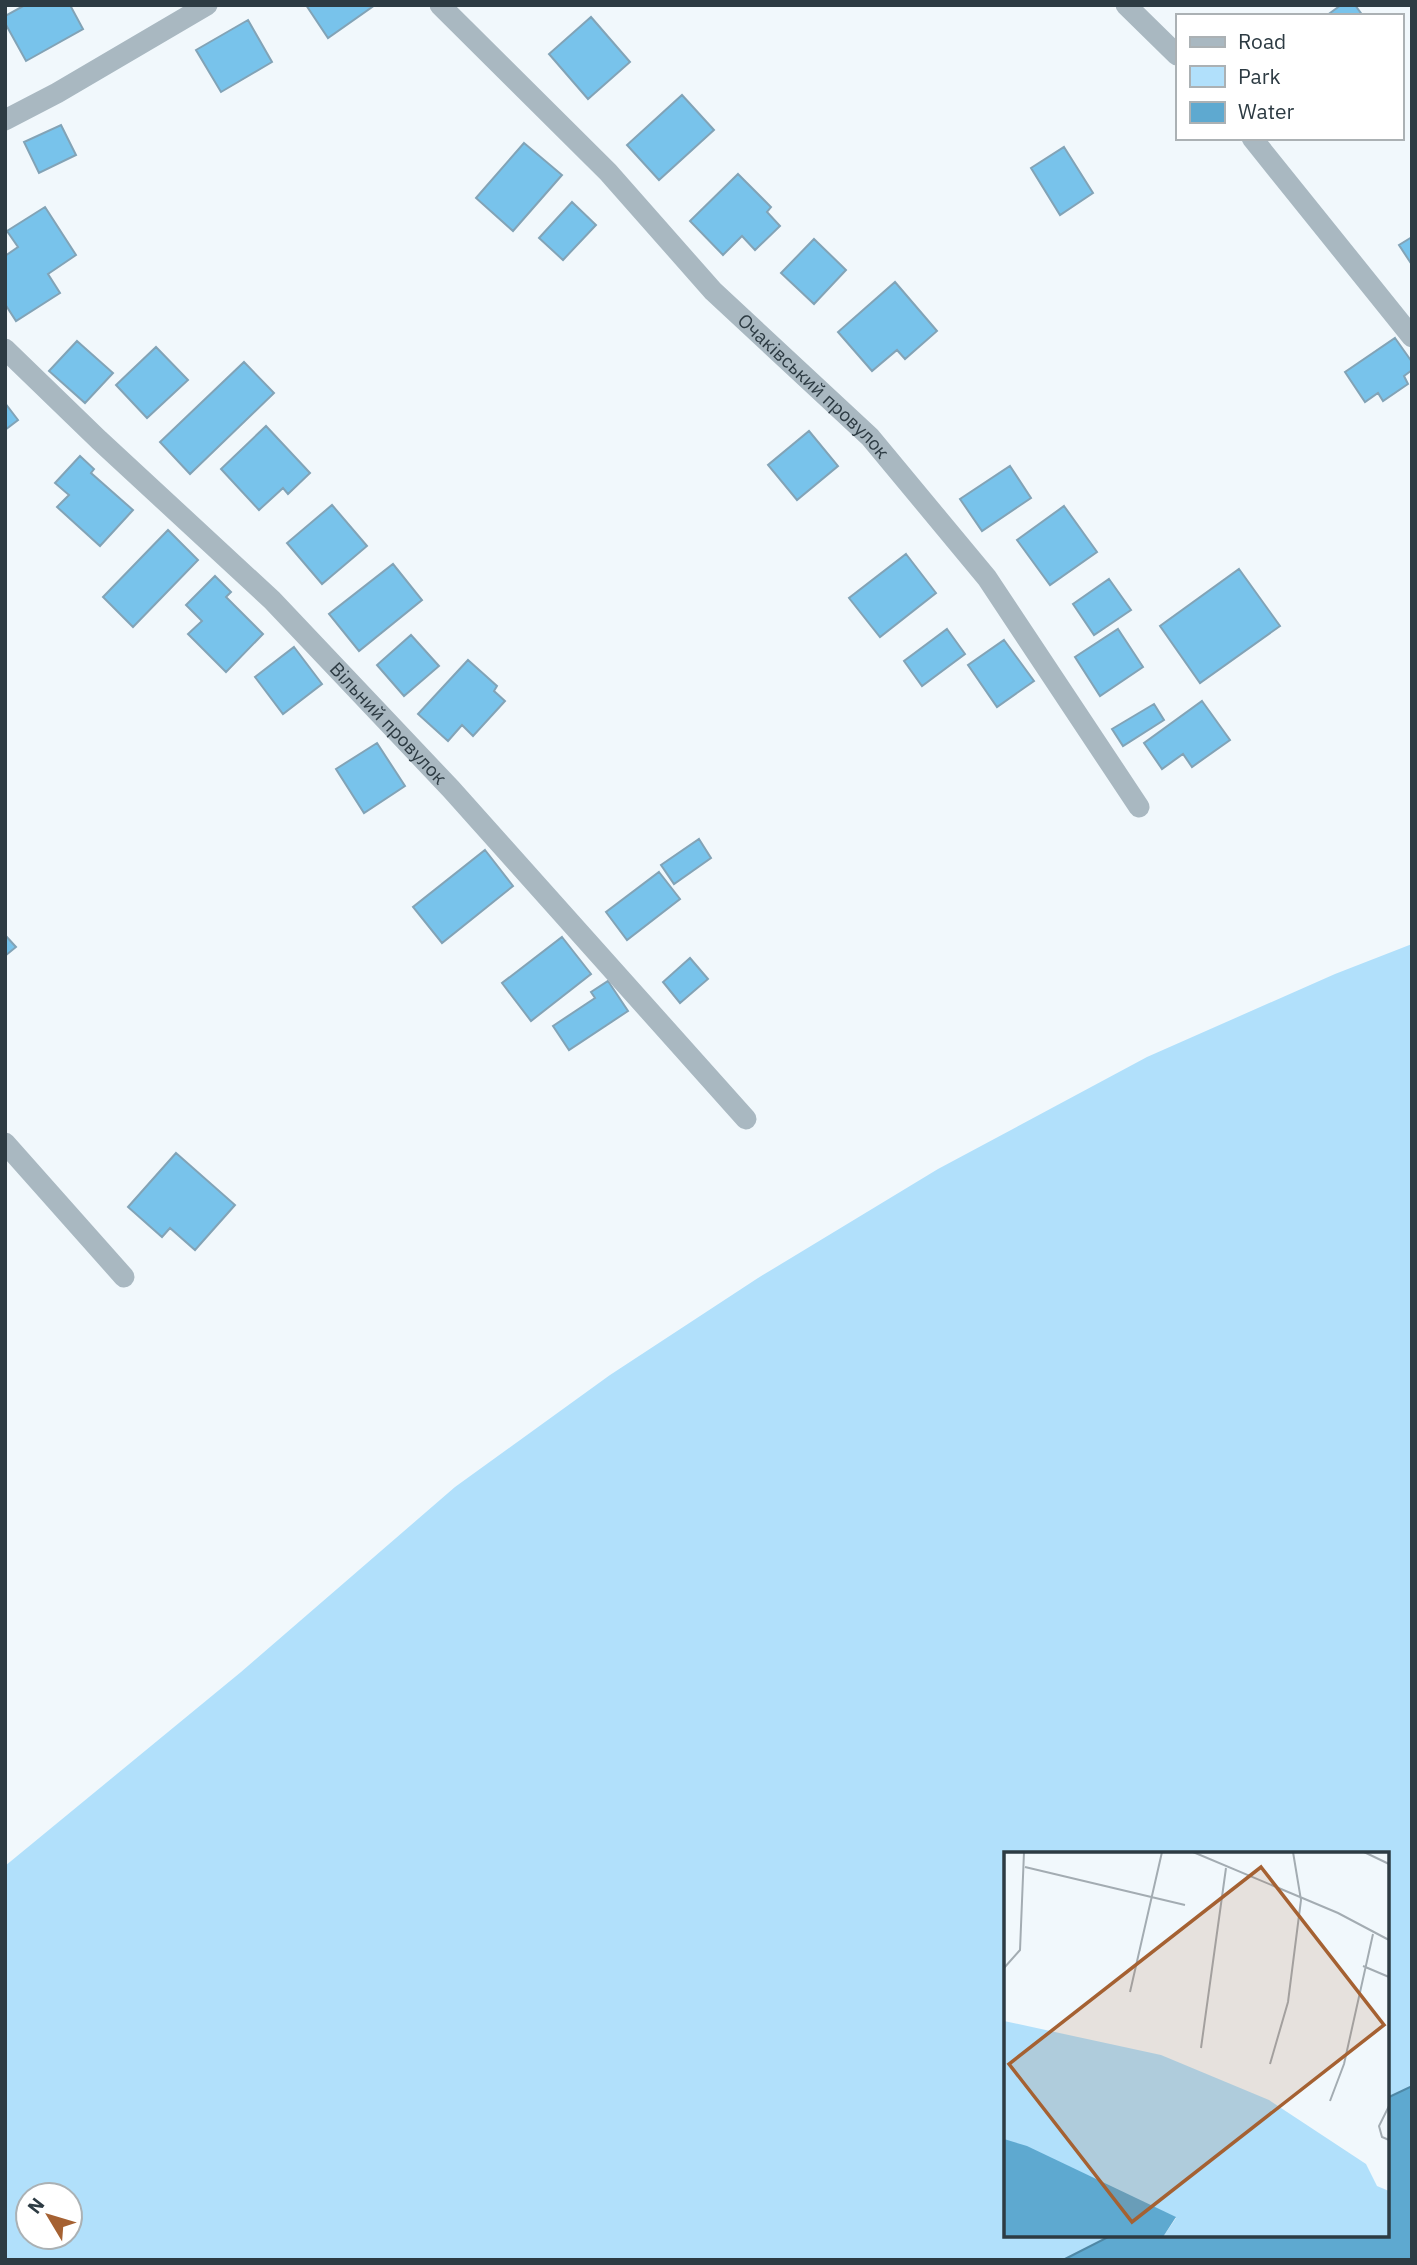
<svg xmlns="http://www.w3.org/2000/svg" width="1417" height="2265" font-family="'IBM Plex Sans',sans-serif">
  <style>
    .green { fill: #b1e0fb; fill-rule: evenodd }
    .water { fill: #5ea9d0; stroke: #4f88a6; stroke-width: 2 }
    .building { fill: #78c3eb; stroke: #82a3b6; stroke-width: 2 }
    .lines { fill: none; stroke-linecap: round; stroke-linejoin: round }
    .minor { stroke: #a9b8c1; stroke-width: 21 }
    .labels { text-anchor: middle; stroke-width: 6; stroke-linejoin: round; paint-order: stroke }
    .street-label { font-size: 19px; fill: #2d3b43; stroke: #fff }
    .inset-road { fill: none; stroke: #a3acb2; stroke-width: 2 }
    .view { fill: #a56132; fill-opacity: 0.15; stroke: #a56132; stroke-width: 3.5 }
    .inset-edge { fill: none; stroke: #2d3b43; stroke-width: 3.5 }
  </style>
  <rect width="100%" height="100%" fill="#f1f8fc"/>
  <path class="green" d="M1412,944V2086L1387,2098V1854H1006V2235H1112L1063,2260H5V1866L241,1672L455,1487L610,1375L758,1278L938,1169L1147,1057L1335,974ZM28,2195H70V2237H28Z"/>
  <path class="water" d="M1412,2086V2260H1063L1112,2235H1387V2098Z"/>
  <path class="building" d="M25,5H70L83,29L26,61L5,23V16Z
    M306,5H375L328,38Z
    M1341,5H1355L1363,16H1326Z
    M591,17L630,62L588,99L549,54Z
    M248,20L272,62L221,92L196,50Z
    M682,95L714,130L659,180L627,145Z
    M61,125L76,155L39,173L24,142Z
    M524,143L562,175L513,231L476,198Z
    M1064,147L1093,193L1060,215L1031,168Z
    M738,174L771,207L767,212L780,226L755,250L742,236L723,255L690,221Z
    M572,202L596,225L563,260L539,238Z
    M45,207L76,255L48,274L60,293L16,321L5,304V256L18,247L7,231Z
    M1412,237V265L1399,245Z
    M814,239L846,270L814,304L781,273Z
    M895,282L937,331L905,359L897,350L872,371L838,332Z
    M1395,338L1412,362V370L1404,376L1408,384L1383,401L1378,393L1365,402L1345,372Z
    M77,341L113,373L85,403L49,371Z
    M156,347L188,380L147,418L116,385Z
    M244,362L274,393L190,474L160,442Z
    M5,403L18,420L5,430Z
    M266,426L310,473L288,494L283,488L259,510L221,469Z
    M809,431L838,466L797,500L768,465Z
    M80,456L94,469L91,473L133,510L100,546L57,507L69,495L55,483Z
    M1010,466L1031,498L982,531L960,499Z
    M332,505L367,546L322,584L287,543Z
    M1064,506L1097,552L1050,585L1017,540Z
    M168,530L198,560L133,627L103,597Z
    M906,554L936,593L880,637L849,598Z
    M393,564L422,600L359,651L329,614Z
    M1239,569L1280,626L1200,683L1160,626Z
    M215,576L231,592L226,597L263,634L226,672L188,634L202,621L186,605Z
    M1109,579L1131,610L1094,635L1073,604Z
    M947,629L965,654L922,686L904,661Z
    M1118,629L1143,667L1100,696L1075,657Z
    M411,635L439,666L404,696L377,665Z
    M1004,640L1034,681L997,707L968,665Z
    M294,647L322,684L283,714L255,677Z
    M468,660L497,686L494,691L505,701L473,736L462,725L448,741L418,714Z
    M1202,701L1230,740L1192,767L1183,754L1162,769L1144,743Z
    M1154,704L1164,720L1123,746L1112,729Z
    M377,743L405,786L364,813L336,769Z
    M699,839L711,858L674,884L661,865Z
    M485,850L513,886L442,943L413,907Z
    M659,872L680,899L627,940L606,912Z
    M5,935L16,947L5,956Z
    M562,937L591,974L531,1021L502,983Z
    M690,958L708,979L680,1003L663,982Z
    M608,981L628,1011L569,1050L553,1026L595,998L591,992Z
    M176,1153L235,1205L195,1250L170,1228L162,1237L128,1207Z"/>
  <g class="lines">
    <g class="minor">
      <path id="s1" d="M440,5L608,172L713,291L870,437L987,578L1139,807"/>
      <path d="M1126,5L1177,55"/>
      <path d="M5,120L57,93L207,5"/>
      <path d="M1252,138L1412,337"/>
      <path id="s2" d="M5,349L99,440L272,600L451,789L746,1119"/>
      <path d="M5,1143L124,1277"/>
    </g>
  </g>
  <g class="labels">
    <g class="street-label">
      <text dy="7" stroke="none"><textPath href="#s1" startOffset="534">Очаківський провулок</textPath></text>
      <text dy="7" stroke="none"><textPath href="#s2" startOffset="536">Вільний провулок</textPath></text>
    </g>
  </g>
  <g transform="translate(1004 1852)">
    <rect width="385" height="385" fill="#f1f8fc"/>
    <path d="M0,169L157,203L265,248L362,312L373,334L385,339V385H159L172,366L0,287Z" fill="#b1e0fb"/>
    <path d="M0,287L23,294L172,365L159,385H0Z" fill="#5ea9d0"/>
    <path class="inset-road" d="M189,0L334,61L385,88M360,0L385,12M21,15L181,53M359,114L385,125M0,116L16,98L20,0M126,140L158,0M197,196L222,16M266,212L284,150L297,48L289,0M326,249L340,212L369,82M385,254L375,274L378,285L385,288"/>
    <path class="view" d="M257,15L380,173L128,370L5,212Z"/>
    <rect width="385" height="385" class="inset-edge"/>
  </g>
  <rect width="1417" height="2265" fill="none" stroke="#2d3b43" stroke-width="14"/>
  <rect x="1176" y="14" width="228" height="126" fill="#ffffff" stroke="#abb1b4" stroke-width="2"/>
  <rect x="1190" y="37" width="35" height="10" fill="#a9b8c1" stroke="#abb1b4" stroke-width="2"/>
  <text x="1238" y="49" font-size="21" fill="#2d3b43">Road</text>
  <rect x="1190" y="66" width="35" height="21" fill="#b1e0fb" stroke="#abb1b4" stroke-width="2"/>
  <text x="1238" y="84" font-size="21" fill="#2d3b43">Park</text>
  <rect x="1190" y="102" width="35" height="21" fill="#5ea9d0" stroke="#abb1b4" stroke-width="2"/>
  <text x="1238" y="119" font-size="21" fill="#2d3b43">Water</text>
  <g transform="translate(49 2216) rotate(308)"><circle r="33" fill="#ffffff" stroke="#abb1b4" stroke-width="2"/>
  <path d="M0-5L12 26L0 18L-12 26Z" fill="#a56132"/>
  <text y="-10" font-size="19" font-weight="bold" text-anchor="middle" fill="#2d3b43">N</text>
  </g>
</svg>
